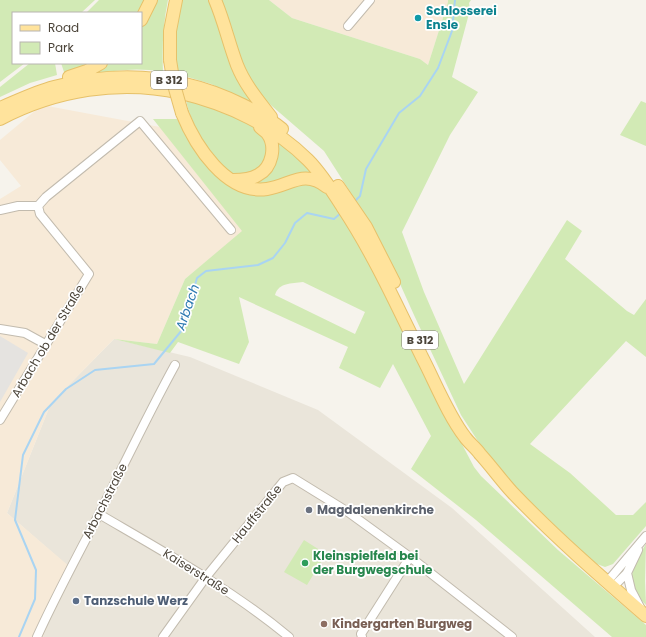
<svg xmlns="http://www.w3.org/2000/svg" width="646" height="637" font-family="Poppins,sans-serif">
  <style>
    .residential { fill: #eae5da }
    .commercial { fill: #f7ead8 }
    .green { fill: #d2eab5; fill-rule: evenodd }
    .parking { fill: #e5e3e0 }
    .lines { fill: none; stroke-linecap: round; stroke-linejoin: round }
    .stream { stroke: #a9d4f2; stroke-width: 2 }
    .street-casing { stroke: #c2bbae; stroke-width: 10 }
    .primary-casing { stroke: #e6c16a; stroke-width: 14 }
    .street { stroke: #fff; stroke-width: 8 }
    .primary { stroke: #ffe39c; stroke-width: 12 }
    .primary-bridge-casing { stroke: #e6c16a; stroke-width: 14; stroke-linecap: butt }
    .primary-bridge { stroke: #ffe39c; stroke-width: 12 }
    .culture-dot { fill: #0f9aa8; stroke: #fff; stroke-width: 1.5 }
    .worship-dot { fill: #6b7280; stroke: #fff; stroke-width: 1.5 }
    .leisure-dot { fill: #2e9e5b; stroke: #fff; stroke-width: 1.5 }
    .service-dot { fill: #5c6f8a; stroke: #fff; stroke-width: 1.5 }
    .education-dot { fill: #8d6e63; stroke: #fff; stroke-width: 1.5 }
    .labels { text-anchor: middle; stroke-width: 3.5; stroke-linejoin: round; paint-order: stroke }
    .shield { fill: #fff; stroke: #817c74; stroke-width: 1 }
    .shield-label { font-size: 11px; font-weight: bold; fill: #4b4439 }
    .culture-label { font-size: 12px; font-weight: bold; fill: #0d838f; stroke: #fff; text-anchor: start }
    .street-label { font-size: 12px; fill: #4b4439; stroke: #fff }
    .worship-label { font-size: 12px; font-weight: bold; fill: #5b616d; stroke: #fff; text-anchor: start }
    .leisure-label { font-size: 12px; font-weight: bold; fill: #27864d; stroke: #fff; text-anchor: start }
    .service-label { font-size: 12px; font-weight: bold; fill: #4e5e75; stroke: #fff; text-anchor: start }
    .education-label { font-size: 12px; font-weight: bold; fill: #785e54; stroke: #fff; text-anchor: start }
    .water-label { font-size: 13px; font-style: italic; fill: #2e7ab2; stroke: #fff }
  </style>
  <rect width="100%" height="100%" fill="#f6f3ec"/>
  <path class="residential" d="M114,339L190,357L318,410L452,508L595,637H43L69,567L7,513L51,403Z"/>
  <path class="commercial" d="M269,0H448V2L428,65L420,59L292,18Z
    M42,105L160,127L243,231L185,279L157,344L114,339L51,403L7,513L70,567L43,637H0V199L21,186L0,160V140Z"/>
  <path class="green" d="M0,0H95L81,13H13V63H25L0,82Z
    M99,0H147L139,13H86Z
    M155,0H168C163,24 162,47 163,72C138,67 116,70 91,75L108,63H141V26Z
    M180,0H210L257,106L211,84L178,74C174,49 176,25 180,0Z
    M218,0H269L292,18L420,59L428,65L448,2V0H471L469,3L470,10L452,77L478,92L450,135L402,232L424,292L464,384L567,220L582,231L565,259L627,311L634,315L646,299V357L626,341L530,444L570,473L616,515H633L646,502V526L613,564L605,567L597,564L587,556L522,494L485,452L461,415L414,315L396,275L363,212L324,151L258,94L243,70Z
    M30,63H55L57,75L30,83L0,97V87Z
    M61,63H89L65,75Z
    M186,99C194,101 202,102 210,105C223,110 254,124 263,134C271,145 267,166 255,172C247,176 233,175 225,170C217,165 208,150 203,141C196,128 188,114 186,99Z
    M641,101L646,103V146L620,135Z
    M153,119H177L212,172L236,188L306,181L327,192L346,224L359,243L436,395L474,467L481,476L558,550L646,625V637H612L476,520L411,469L431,436L393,364L380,388L339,368L348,347L239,297L249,342L239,364L178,342L170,353L114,339L157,344L185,279L242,231ZM303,282L365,312L355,334L275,295C279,282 291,284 303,282Z
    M271,136L315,173L266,183L252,185L265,174Z
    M304,540L326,554L307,585L284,572Z
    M646,544L645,581L646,605C642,601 637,596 634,590C627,573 638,558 646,544Z"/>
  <path class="parking" d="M0,336L28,353L0,402Z"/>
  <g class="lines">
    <path class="stream" d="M354,202L360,196L366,169L399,113L420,96L438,68L452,31L455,0
      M19,637L35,599L36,570L15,520L23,455L44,412L66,389L95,370L154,364L182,330L197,278L206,271L258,265L273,258L285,243L295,223L307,213L334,219L342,212"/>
    <defs>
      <path id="street" d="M348,26L370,0
        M0,210L18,206H38
        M0,329L25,333L45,344
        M0,420L89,274L40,214L38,206L46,197L140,121L231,230
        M99,514C164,552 231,589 289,637
        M627,573L631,590L641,609
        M607,582L646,536
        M613,587L627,573L638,550
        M37,637C56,595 78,555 99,514C124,465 148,414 175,365
        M163,637L206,577L283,482L293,478L348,512L410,557L512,637
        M362,637L361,634L410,557"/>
      <path id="primary" d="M215,0C224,21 229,44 237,65C245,85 258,100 271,117
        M141,20L151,0
        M170,60V31L176,0
        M69,77L87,71L101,63
        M0,108C17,101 35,92 54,87C119,70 183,75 243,105C257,112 270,119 282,129
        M182,113C195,145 226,195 267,189C291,185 304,169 327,187
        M0,119C55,90 120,79 181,93C228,104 274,126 308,160C322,174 333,192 343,208C374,255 397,306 422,357C435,382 448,415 465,437C469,443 476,448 480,454C491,466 501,480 512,492C554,536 600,576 646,616
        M233,180C241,180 250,180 258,175C272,168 277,146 267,133C265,131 262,129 260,127
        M338,186L366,227L394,282"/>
    </defs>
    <use href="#street" class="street-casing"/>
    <use href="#primary" class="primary-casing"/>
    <use href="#street" class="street"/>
    <use href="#primary" class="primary"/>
    <defs>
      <path id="primary-bridge" d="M170,60L174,85L182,113"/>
    </defs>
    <use href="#primary-bridge" class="primary-bridge-casing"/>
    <use href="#primary-bridge" class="primary-bridge"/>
  </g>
  <circle class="culture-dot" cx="418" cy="18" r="4"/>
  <circle class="worship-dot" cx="309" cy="510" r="4"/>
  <circle class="leisure-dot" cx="305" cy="563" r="4"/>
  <circle class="service-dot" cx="76" cy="601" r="4"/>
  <circle class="education-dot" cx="324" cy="624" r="4"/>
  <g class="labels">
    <g class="shield">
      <rect x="151" y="71" width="36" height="18" rx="3"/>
      <rect x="402" y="331" width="36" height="18" rx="3"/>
    </g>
    <g class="shield-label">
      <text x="169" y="84">B 312</text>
      <text x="420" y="344">B 312</text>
    </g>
    <g class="culture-label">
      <text x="426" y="15">Schlosserei<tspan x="426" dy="14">Ensle</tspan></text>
    </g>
    <g class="street-label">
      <text transform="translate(48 341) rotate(-59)" y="4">Arbach ob der Straße</text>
      <text transform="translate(105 501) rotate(-63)" y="4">Arbachstraße</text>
      <text transform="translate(257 514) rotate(-51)" y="4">Hauffstraße</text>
      <text transform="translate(196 572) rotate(32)" y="4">Kaiserstraße</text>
    </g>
    <g class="worship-label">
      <text x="317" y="514">Magdalenenkirche</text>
    </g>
    <g class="leisure-label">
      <text x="313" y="560">Kleinspielfeld bei<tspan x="313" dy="14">der Burgwegschule</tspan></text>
    </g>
    <g class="service-label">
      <text x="84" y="605">Tanzschule Werz</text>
    </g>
    <g class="education-label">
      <text x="332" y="628">Kindergarten Burgweg</text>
    </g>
    <g class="water-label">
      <text transform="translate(187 307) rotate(-71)" y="5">Arbach</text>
    </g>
  </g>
  <rect x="12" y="12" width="130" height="52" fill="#ffffff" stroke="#b7b4b0"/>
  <rect x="20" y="25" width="20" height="6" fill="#ffe39c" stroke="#b7b4b0"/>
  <text x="48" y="32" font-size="12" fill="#4b4439">Road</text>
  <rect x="20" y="42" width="20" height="12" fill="#d2eab5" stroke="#b7b4b0"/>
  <text x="48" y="52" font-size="12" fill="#4b4439">Park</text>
</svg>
